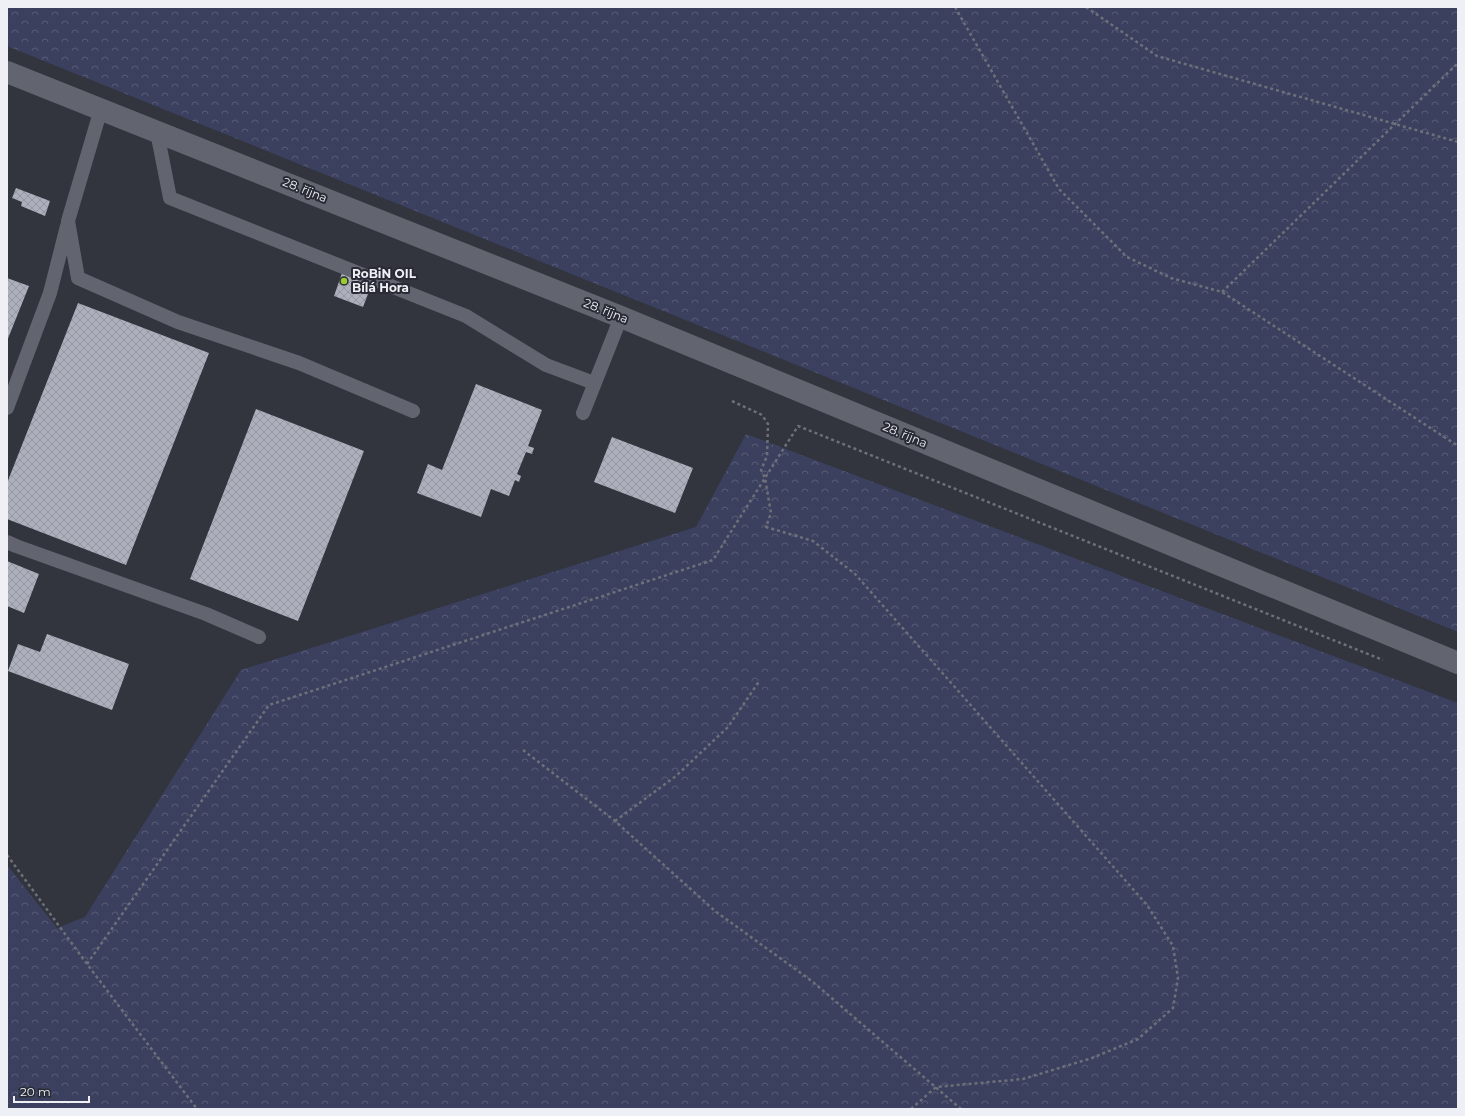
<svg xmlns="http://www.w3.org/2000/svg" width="1465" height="1116" font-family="Montserrat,sans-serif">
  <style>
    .forest { fill: url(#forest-crowns) }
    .building { fill: url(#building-cross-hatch) }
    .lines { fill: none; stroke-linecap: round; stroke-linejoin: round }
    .path { stroke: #6e7079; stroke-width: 2.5; stroke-dasharray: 3 3; stroke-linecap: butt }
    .lane { stroke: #626570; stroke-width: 14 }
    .secondary { stroke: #626570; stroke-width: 22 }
    .poi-dot { fill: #9cca31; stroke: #282a34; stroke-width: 1.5 }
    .labels { text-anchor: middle; stroke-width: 4; stroke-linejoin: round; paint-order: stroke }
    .street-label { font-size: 12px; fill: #eef0f6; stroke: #282a34 }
    .poi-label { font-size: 12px; font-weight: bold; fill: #eef0f6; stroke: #282a34; text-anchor: start }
  </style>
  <defs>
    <pattern id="forest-crowns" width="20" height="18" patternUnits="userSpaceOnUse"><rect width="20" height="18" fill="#3b405f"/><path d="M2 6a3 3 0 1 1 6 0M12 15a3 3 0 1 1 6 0" fill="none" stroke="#585c77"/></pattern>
    <pattern id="building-cross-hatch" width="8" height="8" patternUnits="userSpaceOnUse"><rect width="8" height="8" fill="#adb0bc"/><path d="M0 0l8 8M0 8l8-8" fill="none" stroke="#9496a0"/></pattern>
  </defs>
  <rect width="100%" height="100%" fill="#32343e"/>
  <path class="forest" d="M7,7H1458V632L7,46Z
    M746,434L1458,703V1109H7V865L57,928L85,917L241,670L696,527Z"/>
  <path class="building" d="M16,188L50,201L45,216L21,206L22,202L12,198Z
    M342,273L364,281L360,291L368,294L363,307L334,296Z
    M7,278L29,286L7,341Z
    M78,303L209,353L126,565L7,519V483Z
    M476,384L542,410L528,446L534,448L532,454L526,452L517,474L521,476L519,482L515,480L509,496L491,489L481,517L417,493L428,464L442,470Z
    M256,409L364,451L298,621L190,579Z
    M612,437L693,468L675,513L594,482Z
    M7,561L39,574L24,613L7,606Z
    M47,634L129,664L112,710L8,671L18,644L40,652Z"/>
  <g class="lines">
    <path class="path" d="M955,7L1059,189L1127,257L1171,278L1222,292L1458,446
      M1086,7L1157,56L1458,142
      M1222,292L1458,63
      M732,401L762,415L768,424L767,456L761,470L765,478L771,513L766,527L813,541L855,574L1147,905L1173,946L1178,978L1173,1008L1138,1039L1092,1058L1023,1079L936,1087L911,1109
      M523,750L615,821L715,911L813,982L961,1109
      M615,821L676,776L728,727L760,680
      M7,855L87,964L197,1109
      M87,964L269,705L713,560L798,426L1383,660"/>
    <path class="lane" d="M101,109L68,221L78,278L178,322L299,363L413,411
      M157,132L170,198L466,316L546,365L594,383
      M7,408L50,293L67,226
      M583,413L621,317
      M7,542L16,546L206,614L259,637"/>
    <path class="secondary" d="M7,72L621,317L1201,557L1458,663"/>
  </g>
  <circle class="poi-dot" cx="344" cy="281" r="4"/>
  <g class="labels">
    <g class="street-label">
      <text transform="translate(305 190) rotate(22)" y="4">28. října</text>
      <text transform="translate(606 311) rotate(22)" y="4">28. října</text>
      <text transform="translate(905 435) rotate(23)" y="4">28. října</text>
    </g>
    <g class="poi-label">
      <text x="352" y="278">RoBiN OIL<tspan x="352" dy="14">Bílá Hora</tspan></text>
    </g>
  </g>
  <rect width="1465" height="1116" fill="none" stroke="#eef0f6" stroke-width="16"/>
  <path d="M14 1096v6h75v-6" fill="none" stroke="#eef0f6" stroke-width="2"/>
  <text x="20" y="1096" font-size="12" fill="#eef0f6" stroke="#282a34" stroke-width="3" paint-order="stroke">20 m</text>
</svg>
